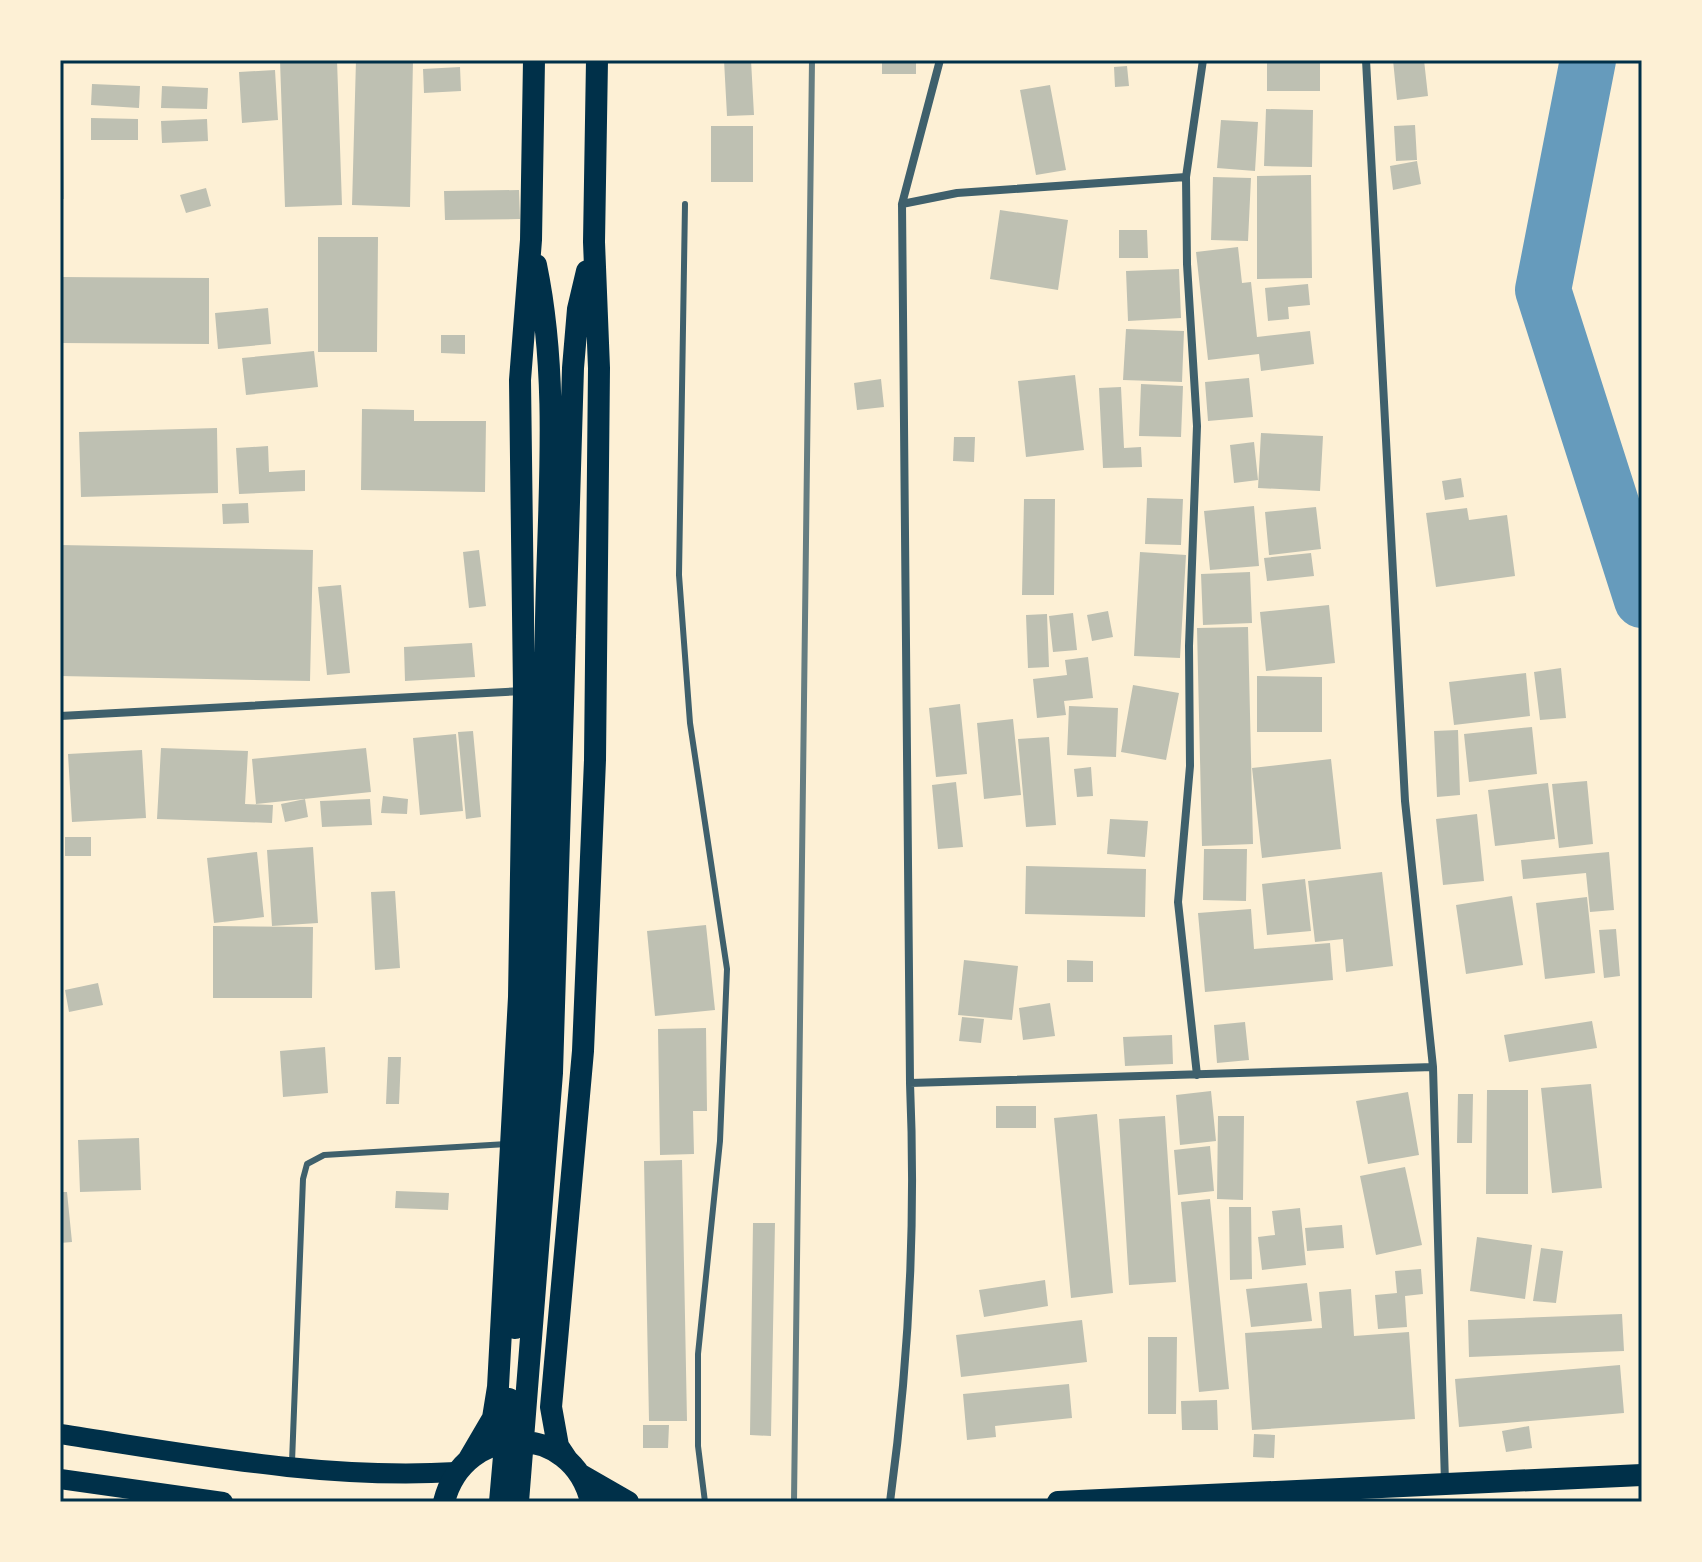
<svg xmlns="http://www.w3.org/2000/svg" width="1702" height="1562" font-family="'Asap Condensed',sans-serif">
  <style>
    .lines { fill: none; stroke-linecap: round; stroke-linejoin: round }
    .river { stroke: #669bbc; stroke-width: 56 }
    .building { fill: #bec0b2 }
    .service { stroke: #3f606c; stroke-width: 6 }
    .minor { stroke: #3f606c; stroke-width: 8 }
    .primary { stroke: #003049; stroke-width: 20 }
    .trunk { stroke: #003049; stroke-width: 22 }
    .rail { stroke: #657d81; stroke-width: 6 }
    .neatline { fill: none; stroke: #003049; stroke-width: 3 }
  </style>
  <rect width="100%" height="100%" fill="#fdf0d5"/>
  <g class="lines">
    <path class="river" d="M1588,60L1543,290L1642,600"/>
  </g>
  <path class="building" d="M280,60H337L342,205L285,207Z
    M356,60H413L410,207L352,205Z
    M724,60H751L754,115L727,116Z
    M882,60H916V74H882Z
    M1267,60H1320V91H1267Z
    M1393,60H1424L1428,96L1397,100Z
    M1127,66L1129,86L1115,87L1114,67Z
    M460,67L461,91L424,93L423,69Z
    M275,70L278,120L242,123L239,72Z
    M92,84L140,86L139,108L91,105Z
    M1050,85L1066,170L1036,175L1020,90Z
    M162,86L208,88L207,109L161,108Z
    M1266,109L1313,110L1312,167L1264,166Z
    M60,117H63L64,199H60Z
    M91,118L138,119V140H91Z
    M207,119L208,141L162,143L161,121Z
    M1221,120L1258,122L1255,171L1217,168Z
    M1415,125L1417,160L1396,161L1394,126Z
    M711,126H753V182H711Z
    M1417,161L1421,184L1393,190L1390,166Z
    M1311,175L1312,278L1257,279V176Z
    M1213,177L1251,178L1248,241L1211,240Z
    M206,188L211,206L186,213L180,195Z
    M519,190L520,219L445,220L444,191Z
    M1000,210L1068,220L1058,290L990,279Z
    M1119,230H1147L1148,258H1119Z
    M318,237H378L377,352H318Z
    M1238,247L1242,283L1251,282L1257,337L1310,331L1314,364L1261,371L1259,354L1208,360L1196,252Z
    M1179,269L1181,318L1128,321L1126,271Z
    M60,277L209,278V344L60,343Z
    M1308,284L1310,305L1288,307L1289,319L1268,321L1265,288Z
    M268,308L271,344L218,349L215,313Z
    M1126,329L1184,331L1182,382L1123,380Z
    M441,335H465V354L441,353Z
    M314,351L318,387L246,395L242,358Z
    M1075,375L1084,450L1026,457L1018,381Z
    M1249,378L1253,417L1208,421L1205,382Z
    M881,379L884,407L857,410L854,383Z
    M1141,384L1183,386L1181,437L1139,436Z
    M1121,387L1124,448L1141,447L1142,467L1103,468L1099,388Z
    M362,409L414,410V421H486L485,492L361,490Z
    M217,428L218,493L81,497L79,432Z
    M1261,433L1323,436L1320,491L1258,488Z
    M954,437H975L974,462L953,461Z
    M1254,442L1258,480L1234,483L1230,445Z
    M268,446L269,472L305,470V491L239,494L236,448Z
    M1461,478L1464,497L1445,500L1442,481Z
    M1147,498L1183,499L1181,545L1145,544Z
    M1024,499H1055L1054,595H1022Z
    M248,503L249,523L223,524L222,504Z
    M1254,506L1259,566L1210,570L1204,511Z
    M1316,507L1321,549L1269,555L1265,512Z
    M1467,508L1469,520L1507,515L1515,576L1436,587L1426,513Z
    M60,545L313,550L310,681L60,676Z
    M479,550L486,606L469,608L463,552Z
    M1140,552L1186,555L1180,658L1134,656Z
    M1311,553L1314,576L1267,581L1264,558Z
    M1250,572L1252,623L1203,625L1201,574Z
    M341,585L350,673L327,675L318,587Z
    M1329,605L1335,663L1266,671L1260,612Z
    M1108,611L1113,637L1092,641L1087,615Z
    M1073,613L1077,650L1053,652L1049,616Z
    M1047,614L1049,667L1028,668L1026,615Z
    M1248,627L1253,844L1202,846L1197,628Z
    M472,643L475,677L405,681L404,647Z
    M1088,657L1093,698L1064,701L1066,715L1037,718L1033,679L1067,675L1065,660Z
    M1561,668L1566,718L1540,720L1534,672Z
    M1526,673L1530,716L1454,725L1449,682Z
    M1257,676L1322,677V732H1257Z
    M1133,685L1179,693L1166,760L1121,752Z
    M960,704L967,774L936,777L929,708Z
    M1069,706L1118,708L1116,757L1067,755Z
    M1013,719L1021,795L984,799L977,723Z
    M1532,727L1537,774L1469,782L1464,734Z
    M1458,730L1460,795L1437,797L1434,731Z
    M473,731L481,817L466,819L458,732Z
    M456,734L463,811L420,815L413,738Z
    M1049,737L1056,825L1026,827L1018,739Z
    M161,748L248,751L245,804L273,805L272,823L157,819Z
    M366,748L371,792L256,804L252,759Z
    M142,750L146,818L72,822L68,754Z
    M1331,759L1341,849L1262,858L1252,768Z
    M1091,767L1093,796L1077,797L1074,769Z
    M1587,781L1593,844L1559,848L1552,784Z
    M956,782L963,847L938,849L932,785Z
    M1548,783L1555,839L1495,846L1488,790Z
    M383,796L408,799L407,814L381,813Z
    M305,799L308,817L285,822L281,804Z
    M370,799L372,825L322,827L320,801Z
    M1477,814L1484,881L1443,885L1436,819Z
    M1110,819L1148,821L1145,857L1107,854Z
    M65,837H91V856H65Z
    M313,847L318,923L272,926L267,850Z
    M1204,849H1247L1246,901L1203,900Z
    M257,852L264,917L214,923L207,858Z
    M1609,852L1614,910L1590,912L1586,873L1523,879L1521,860Z
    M1026,866L1146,869L1145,917L1025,914Z
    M1382,872L1393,966L1346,972L1343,939L1315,942L1308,881Z
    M1305,879L1311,931L1267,935L1262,884Z
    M395,891L400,968L375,970L371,892Z
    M1512,896L1523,965L1466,974L1456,905Z
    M1587,897L1595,973L1545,979L1536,903Z
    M1251,909L1254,949L1330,943L1333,980L1205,992L1198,913Z
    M706,925L715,1010L655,1016L647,931Z
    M213,926L313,927L312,998H213Z
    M1616,929L1620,976L1604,978L1599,930Z
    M964,960L1018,966L1012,1020L958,1015Z
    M1067,960L1093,961V982H1067Z
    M98,983L103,1005L69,1012L65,990Z
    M1050,1003L1055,1036L1023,1040L1019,1008Z
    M962,1017L984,1019L981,1043L959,1041Z
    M1592,1021L1597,1048L1509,1062L1504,1035Z
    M1245,1022L1249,1060L1217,1063L1214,1025Z
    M706,1028L707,1111H693L694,1154L660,1155L658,1029Z
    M1172,1035L1173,1064L1125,1066L1123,1037Z
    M325,1047L328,1093L283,1097L280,1051Z
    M388,1057H401L399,1104H386Z
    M1591,1084L1602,1188L1552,1193L1541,1088Z
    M1487,1090H1528V1194H1486Z
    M1211,1091L1216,1141L1180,1145L1176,1095Z
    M1408,1092L1419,1155L1368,1164L1356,1101Z
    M1458,1094H1473L1472,1143H1457Z
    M996,1106H1036V1128H996Z
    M1097,1114L1113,1293L1071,1298L1054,1118Z
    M1165,1116L1176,1282L1129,1285L1119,1119Z
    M1218,1116H1244L1243,1200L1217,1199Z
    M139,1138L141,1190L80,1192L78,1140Z
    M1210,1146L1214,1191L1178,1195L1174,1150Z
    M682,1160L687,1421H649L644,1161Z
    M1405,1167L1422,1245L1376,1255L1360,1176Z
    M396,1191L449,1193L448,1210L395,1208Z
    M60,1192H67L72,1242L60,1243Z
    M1210,1199L1229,1389L1199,1392L1181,1202Z
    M1229,1207H1251L1252,1279L1230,1280Z
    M1300,1208L1306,1265L1262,1270L1258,1237L1275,1235L1272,1211Z
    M753,1223H775L771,1436L750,1435Z
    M1342,1225L1344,1248L1307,1251L1305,1228Z
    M1477,1237L1532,1245L1525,1299L1470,1291Z
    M1541,1248L1563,1251L1556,1303L1533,1301Z
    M1421,1269L1423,1294L1405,1296L1407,1327L1378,1329L1375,1295L1397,1293L1395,1271Z
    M1045,1280L1048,1306L984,1317L979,1290Z
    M1307,1283L1312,1321L1251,1327L1246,1289Z
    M1351,1289L1354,1336L1409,1332L1415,1419L1252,1430L1245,1333L1322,1328L1319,1292Z
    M1622,1314L1624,1351L1469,1357L1468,1320Z
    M1082,1320L1087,1362L961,1377L956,1335Z
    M1148,1337H1177L1176,1414H1148Z
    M1620,1365L1624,1413L1459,1427L1455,1379Z
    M1069,1384L1072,1418L995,1426L996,1437L967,1440L963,1394Z
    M1217,1400L1218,1430H1182L1181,1401Z
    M643,1425H669L668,1448H643Z
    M1529,1426L1532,1448L1506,1452L1502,1431Z
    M1254,1434L1275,1435L1274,1458L1253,1457Z"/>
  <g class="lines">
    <path class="service" d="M685,204L679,575L690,723L727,969L720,1141L698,1354V1446L705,1502
      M292,1462L303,1179L307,1164L324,1155L507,1144"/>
    <path class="minor" d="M1366,60L1405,801L1433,1067L1445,1483
      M902,204L940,60
      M60,716L523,691
      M1197,1075L1178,902L1190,766L1189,646L1197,426L1187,264L1186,177L1203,60
      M910,1083L1433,1067
      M890,1502C909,1362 916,1224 910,1083L902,204L957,193L1186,177"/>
    <path class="primary" d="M60,1434C192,1454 322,1480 456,1472
      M60,1479L223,1502"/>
    <path class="trunk" d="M515,1328C535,1093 543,857 546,621C548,503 560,381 536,265
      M469,1459L493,1418L498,1387L519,997L524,691L520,380L531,240L534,60
      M568,1461L558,1446L551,1407L583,1051L595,760L599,368L594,242L597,60
      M581,1475L628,1502
      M444,1502C464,1422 572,1421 591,1502
      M500,1502L509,1399
      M518,1502L552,1073L573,368L578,309L587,271
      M1058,1502L1642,1475"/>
    <path class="rail" d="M794,1502L812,60"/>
  </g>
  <rect width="1702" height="1562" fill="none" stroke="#fdf0d5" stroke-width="124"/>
  <rect x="62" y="62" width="1578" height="1438" class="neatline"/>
</svg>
